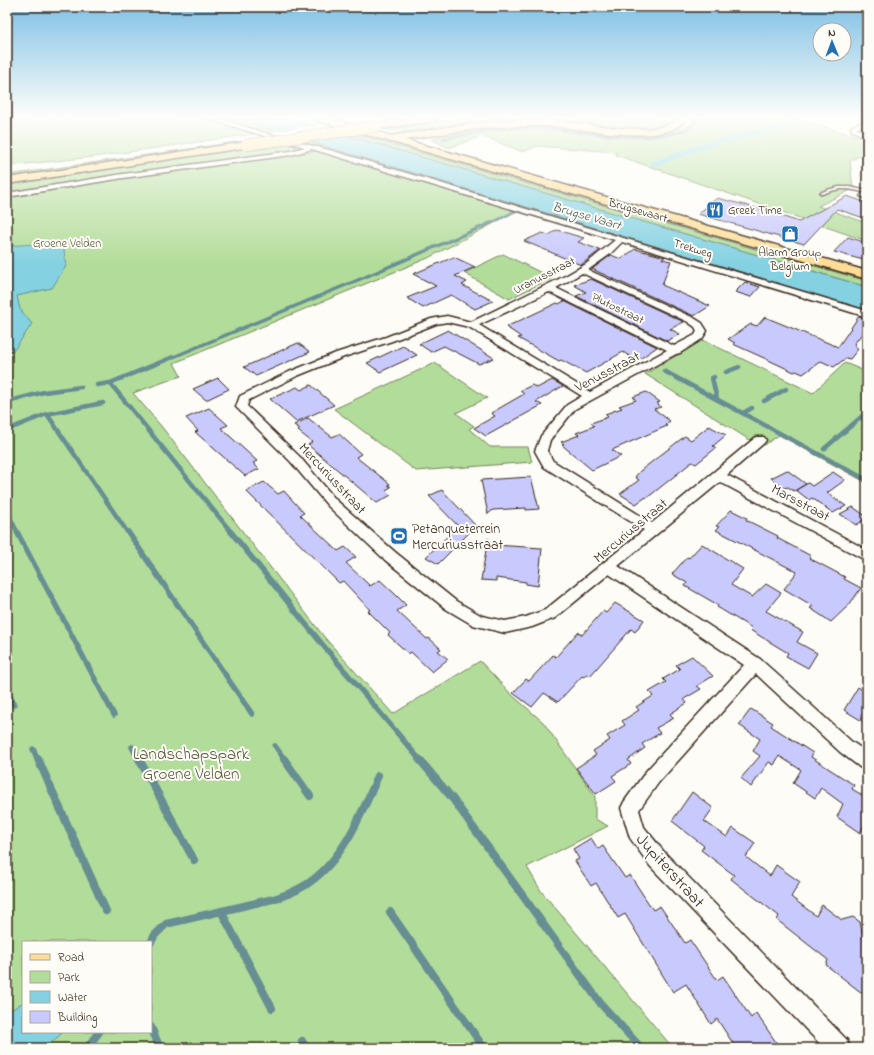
<svg xmlns="http://www.w3.org/2000/svg" width="874" height="1055" font-family="'Indie Flower',sans-serif">
  <style>
    .green { fill: #b2dc99; stroke: #76835c; fill-rule: evenodd }
    .water { fill: #83d1e1; stroke: #668e93 }
    .pier { fill: #fdfcf7 }
    .lines { fill: none; stroke-linecap: round; stroke-linejoin: round }
    .stream-far4 { stroke: #668e93; stroke-width: 2.5 }
    .stream-far3 { stroke: #668e93; stroke-width: 3.5 }
    .stream-far2 { stroke: #668e93; stroke-width: 4.5 }
    .stream-far1 { stroke: #668e93; stroke-width: 5.5 }
    .stream { stroke: #668e93; stroke-width: 8 }
    .canal { fill: #83d1e1; fill-rule: evenodd }
    .building { fill: #c8c9fc; stroke: #3b2a1e }
    .service-casing { stroke: #3b2a1e; stroke-width: 3 }
    .minor-casing { stroke: #3b2a1e; stroke-width: 3 }
    .primary-casing { stroke: #3b2a1e; stroke-width: 3 }
    .trunk-casing { stroke: #3b2a1e; stroke-width: 3 }
    .service { fill: #fdfcf7; fill-rule: evenodd }
    .minor { fill: #fdfcf7; fill-rule: evenodd }
    .primary { fill: #ffdd96; fill-rule: evenodd }
    .trunk { fill: #ffdd96; fill-rule: evenodd }
    .trunk-bridge-casing { stroke: #3b2a1e; stroke-width: 12; stroke-linecap: butt }
    .trunk-bridge { stroke: #ffdd96; stroke-width: 11 }
    .labels { text-anchor: middle; stroke-width: 4; stroke-linejoin: round; paint-order: stroke }
    .far-street-label { font-size: 12px; fill: #3b2a1e; stroke: #fdfcf7 }
    .far-poi-label { font-size: 12px; fill: #3b2a1e; stroke: #fdfcf7; text-anchor: start }
    .far-park-label { font-size: 12px; fill: #59563d; stroke: #fdfcf7 }
    .far-water-label { font-size: 13px; font-style: italic; fill: #515c58; stroke: #fdfcf7 }
    .street-label { font-size: 14px; fill: #3b2a1e; stroke: #fdfcf7 }
    .poi-label { font-size: 14px; fill: #3b2a1e; stroke: #fdfcf7; text-anchor: start }
    .near-park-label { font-size: 17px; fill: #59563d; stroke: #fdfcf7 }
    .near-street-label { font-size: 17px; fill: #3b2a1e; stroke: #fdfcf7 }
  </style>
  <rect width="100%" height="100%" fill="#fdfcf7"/>
  <filter id="ink" filterUnits="userSpaceOnUse"><feTurbulence type="fractalNoise" baseFrequency=".025" numOctaves="2"/><feDisplacementMap in="SourceGraphic" scale="8" xChannelSelector="R" yChannelSelector="G"/><feConvolveMatrix kernelMatrix="1 2 1 2 8 2 1 2 1" color-interpolation-filters="sRGB"/></filter>
  <g filter="url(#ink)">
    <path class="green" d="M7,118H202L254,134L93,157L7,166Z
      M216,118H232L275,131L262,133Z
      M465,118H680L662,127L649,129H631L548,121L409,134L401,131L386,130Z
      M694,118H796L795,119L867,139V152L850,161L853,189L818,206L867,223V241L616,155V152L537,146L523,152L482,136L449,148L431,139C463,133 496,127 528,127C555,127 685,149 694,118Z
      M351,133L867,281V287L343,134Z
      M305,140L867,310V312L422,177L326,149L294,142Z
      M243,141L247,142L60,170L7,179V175Z
      M285,143L295,146L297,148L293,151L7,194V185L117,167Z
      M319,151L519,210L428,258L174,363L181,376L133,393L161,426L325,638L393,714L480,661L511,694L543,722L595,796V819L608,826L527,867L541,891L673,1048H7V198L60,187ZM23,942H151V1032H23Z
      M503,254L552,278L509,299L464,273Z
      M703,340L813,393L845,363L867,372V483L779,435L764,445L756,444L645,374Z
      M435,363L487,398L456,413L474,426L469,429L490,447H528L532,462L416,471L334,409Z"/>
    <path class="water" d="M232,118H287L867,287V310Z
      M63,242L66,266L52,288L17,296L20,309L32,324L14,350L7,351V246Z
      M23,1002V1032H63C47,1050 29,1048 7,1048V1013Z"/>
    <path class="pier" d="M319,125L348,134L300,141L271,132Z"/>
    <g class="lines">
      <path class="stream-far4" d="M443,139C471,134 499,128 527,128C574,128 645,148 688,129C692,127 695,122 698,118
        M491,223L515,211"/>
      <path class="stream-far3" d="M171,358L358,280L493,222"/>
      <path class="stream-far2" d="M664,371L867,480
        M726,372L739,367
        M714,377L712,378L717,399
        M110,383L173,357
        M97,385L110,383L232,533
        M764,401L786,389
        M7,402L44,392L81,387
        M743,413L752,408
        M47,414L128,533
        M7,430L47,414L103,403
        M824,449L867,412
        M7,512L18,533"/>
      <path class="stream-far1" d="M17,532L114,715
        M128,532L252,714
        M231,532L322,644L420,760
        M7,689L14,705
        M275,746L285,760
        M132,747L139,760
        M33,749L38,760"/>
      <path class="stream" d="M38,759L106,911
        M139,759L194,860
        M284,759L310,796
        M419,759L452,798L601,1004L641,1048
        M221,911L272,1008
        M390,912L484,1048
        M151,942L155,935L166,924L273,899C284,896 294,892 304,886C342,863 361,815 378,776
        M151,1027L160,1048
        M302,1041L306,1048
        M87,1048L99,1032"/>
      <path class="canal" d="M791,118H800L790,127L713,146L657,166L654,167L650,164L651,162L707,142L784,123Z"/>
    </g>
    <path class="building" d="M847,196L867,203V219L837,209L804,244L698,214L717,198L757,208L799,222Z
      M557,230L584,238L578,242L600,250L581,265L524,241L542,233L549,235Z
      M848,237L867,243V261L834,252Z
      M635,249L665,257L662,259L671,261L662,285L710,306L694,316L592,269L611,255L621,259Z
      M454,257L475,267L455,276L467,282L462,285L493,301L475,309L451,295L423,308L407,298L436,286L413,274Z
      M591,279L684,322L670,329L680,334L667,341L576,296L586,292L574,285Z
      M745,282L760,287L751,297L735,292Z
      M564,301L657,347L637,361L623,352L586,373L561,360L559,361L518,338L521,337L506,327L557,303L559,304Z
      M859,316L867,318V327L854,344L858,349L850,359L846,358L834,367L821,361L803,374L796,371L794,372L764,358L733,344L735,343L728,339L751,324L757,326L765,317L838,347Z
      M448,330L461,338L494,358L479,364L444,346L431,352L419,344Z
      M298,343L310,352L256,376L244,367Z
      M403,346L417,355L380,372L367,363Z
      M218,378L229,389L206,400L193,389Z
      M552,380L563,386L536,402L542,405L486,436L474,428L495,416L491,413L524,394L520,391L532,385L537,388Z
      M311,385L334,405L296,422L270,399L297,387L301,390Z
      M646,392L660,402L657,403L661,407L654,409L670,421L665,425L667,426L612,450L621,456L592,470L562,445L564,444L561,442L579,435L576,433L594,426L591,423L608,417L605,414L622,408L619,406L636,400L633,397Z
      M209,408L228,425L221,428L257,461L253,463L259,469L245,476L195,432L198,431L186,418Z
      M308,418L332,437L339,434L361,454L356,457L390,484L388,485L391,487L386,490L391,495L377,503L308,445L312,442L298,431L300,429L294,425Z
      M709,426L726,435L713,446L716,448L696,464L692,462L647,498L646,497L636,504L620,494L639,480L635,477L640,471L685,436L691,440Z
      M787,470L806,484L794,491L788,487L784,488L771,478Z
      M833,472L845,480L827,493L846,506L833,513L812,498L809,500L796,490L808,483L812,486Z
      M531,477L539,509L526,510V508L493,510L488,514L481,480Z
      M264,482L278,494L284,491L304,513L300,515L338,551L345,547L356,557L346,563L370,586L380,580L396,595L406,605L397,611L427,639L429,638L441,649L438,651L448,659L432,672L411,652L409,654L388,635L390,633L368,611L370,610L343,581L339,583L246,491Z
      M442,490L476,526L438,564L426,557L458,526L429,496Z
      M853,507L867,517V518L856,525L840,514Z
      M731,510L747,518L746,520L778,536L777,538L811,556L809,558L845,577L844,579L861,588L849,605L831,622L810,608L813,606L784,589L797,572L716,530L719,527L716,526Z
      M488,538L494,545L542,548L538,586L526,584V582L496,578V581L481,580Z
      M702,544L743,569L731,585L752,597L766,584L781,593L766,611L803,632L797,642L817,653L808,668L786,656L788,653L750,630L752,628L717,607L718,605L685,586L687,583L672,574L687,557L689,558Z
      M615,603L644,620L635,632L631,629L590,676L586,674L584,677L582,676L558,702L544,693L532,707L513,693L526,679L529,681L553,655L556,657L578,632L582,635L603,611L606,613Z
      M692,656L713,676L697,686L701,689L684,699L687,703L670,714L674,718L656,728L660,733L642,744L645,748L628,760L631,764L612,776L616,781L596,794L576,768L596,755L593,751L610,740L607,736L625,725L622,721L639,710L636,707L653,696L649,692L666,682L663,679L680,669L676,665Z
      M858,687L867,693V724L844,710Z
      M751,709L773,723L771,726L813,753L811,757L854,785L852,789L867,798V819L860,833L837,817L843,804L821,788L815,798L793,783L801,770L779,756L774,765L769,762L751,787L741,778L760,756L753,751L760,739L739,725Z
      M692,792L713,808L704,821L727,837L733,828L755,843L746,857L770,876L776,865L800,882L791,897L816,916L822,905L842,920L853,917L860,922L867,956V997L826,965L828,960L777,920L779,916L731,879L734,875L701,850L704,846L672,821Z
      M591,838L598,849L603,846L625,878L630,875L653,910L660,906L685,943L690,940L717,980L723,976L751,1018L756,1013L780,1048H736L717,1019L711,1024L686,984L673,992L625,914L618,918L596,883L591,886L575,861L579,859L573,849Z"/>
    <g class="lines">
      <defs>
        <path id="service" d="M839,187H850L867,191V193C847,188 841,187 822,194L820,193L827,190Z"/>
        <path id="minor" d="M207,118H217L278,137L333,151L867,311V317L622,242L609,255L588,270L694,318L702,323L707,331L702,339L680,353L676,354L575,409L550,440L547,451L553,461L652,523L756,437H764L766,440L764,443L727,475L867,550V561L720,482L618,566L760,659L852,742L867,752V770L861,768L840,752L756,674L659,782L639,810L644,827L664,852L847,1040L850,1048H824L650,866L630,838L621,808L624,802L647,770L744,665L609,574L555,618L532,627L505,633L473,625L446,609L385,560L328,506L291,462L236,407L240,396L289,372L336,353L386,337L431,319L447,316L471,322L567,275L586,264L615,240L312,149L291,155L123,178L7,197V193L123,174L291,151L305,147L274,139ZM582,273L688,322L695,327L697,331L695,335L674,346L556,288ZM549,292L667,350L590,392L479,325ZM447,322L469,327L582,396L567,405L541,436L535,451L544,467L644,530L545,610L526,617L505,621L482,616L456,601L395,552L336,500L299,456L247,406L249,400L297,376L344,357L392,341L436,324Z
          M867,119V123L856,129L867,133V137L852,131L851,127Z
          M864,192H867V199L860,196Z"/>
        <path id="primary" d="M314,118H329L867,271V279L315,120Z"/>
        <path id="trunk" d="M412,118H439L434,121L378,129L373,126L378,123Z
          M677,118H688C679,129 666,132 653,134C613,137 574,126 535,126C486,125 438,135 390,142L385,139L390,136C438,129 486,119 535,120C563,120 591,126 619,128C637,129 663,132 677,118Z
          M246,142L251,145L250,147L7,184V178Z"/>
      </defs>
      <use href="#service" class="service-casing"/>
      <use href="#minor" class="minor-casing"/>
      <use href="#primary" class="primary-casing"/>
      <use href="#trunk" class="trunk-casing"/>
      <use href="#service" class="service"/>
      <use href="#minor" class="minor"/>
      <use href="#primary" class="primary"/>
      <use href="#trunk" class="trunk"/>
      <defs>
        <path id="trunk-bridge" d="M246,145L378,126"/>
      </defs>
      <use href="#trunk-bridge" class="trunk-bridge-casing"/>
      <use href="#trunk-bridge" class="trunk-bridge"/>
    </g>
  </g>
  <linearGradient id="sky" x2="0" y2="1"><stop stop-color="#7fc0e5"/><stop offset="0.44" stop-color="#fefefb"/><stop offset="1" stop-color="#fefefb" stop-opacity="0"/></linearGradient>
  <rect width="874" height="266" fill="url(#sky)"/>
  <defs>
    <symbol id="restaurant-square" viewBox="-11 -11 22 22"><rect x="-9" y="-9" width="18" height="18" rx="4" fill="#1f6fb2" stroke="#fdfcf7"/><path d="M-5-6h1v4h1v-4h1v4h1v-4h1v5L-1.5 .5V6h-2V.5L-5-1ZM5-6V6H3V1.5H1.5Q1.5-4 5-6Z" fill="#fff"/></symbol>
    <symbol id="shop-square" viewBox="-11 -11 22 22"><rect x="-9" y="-9" width="18" height="18" rx="4" fill="#1f6fb2" stroke="#fdfcf7"/><path d="M-5-2.5h2.3a2.7 3.5 0 0 1 5.4 0H5L5.5 6h-11ZM-1.5-2.5h3a1.5 2.3 0 0 0-3 0Z" fill="#fff"/></symbol>
    <symbol id="stadium-square" viewBox="-11 -11 22 22"><rect x="-9" y="-9" width="18" height="18" rx="4" fill="#1f6fb2" stroke="#fdfcf7"/><path d="M0-5a6.5 5 0 1 0 0 10a6.5 5 0 1 0 0-10ZM-3.5-1.8h7v3.6h-7Z" fill="#fff"/></symbol>
  </defs>
  <g fill-rule="evenodd">
    <use href="#restaurant-square" x="705" y="200" width="20" height="20"/>
    <use href="#shop-square" x="780" y="224" width="20" height="20"/>
    <use href="#stadium-square" x="389" y="526" width="20" height="20"/>
  </g>
  <g class="labels">
    <g class="far-street-label">
      <text transform="translate(638 210) rotate(16)" y="4">Brugsevaart</text>
      <text transform="translate(693 248) rotate(17)" y="4">Trekweg</text>
      <text transform="translate(544 275) rotate(-27)" y="4">Uranusstraat</text>
      <text transform="translate(618 308) rotate(26)" y="4">Plutostraat</text>
    </g>
    <g class="far-poi-label">
      <text x="728" y="214">Greek Time</text>
      <text x="790" y="256" text-anchor="middle">Alarm Group<tspan x="790" dy="14">Belgium</tspan></text>
    </g>
    <g class="far-park-label">
      <text x="67" y="247">Groene Velden</text>
    </g>
    <g class="far-water-label">
      <text transform="translate(587 215) rotate(16)" y="5">Brugse Vaart</text>
    </g>
    <g class="street-label">
      <text transform="translate(607 371) rotate(-28)" y="5">Venusstraat</text>
      <text transform="translate(333 478) rotate(47)" y="5">Mercuriusstraat</text>
      <text transform="translate(801 502) rotate(28)" y="5">Marsstraat</text>
      <text transform="translate(630 530) rotate(-40)" y="5">Mercuriusstraat</text>
    </g>
    <g class="poi-label">
      <text x="412" y="533">Petanqueterrein<tspan x="412" dy="16">Mercuriusstraat</tspan></text>
    </g>
    <g class="near-park-label">
      <text x="191" y="759">Landschapspark<tspan x="191" dy="20">Groene Velden</tspan></text>
    </g>
    <g class="near-street-label">
      <text transform="translate(671 870) rotate(48)" y="6">Jupiterstraat</text>
    </g>
  </g>
  <rect width="874" height="1055" fill="none" stroke="#fdfcf7" stroke-width="24"/>
  <rect x="12" y="12" width="850" height="1031" fill="none" stroke="#3b2a1e" stroke-width="1.5" filter="url(#ink)"/>
  <rect x="22" y="941" width="130" height="92" fill="#fdfcf7" stroke="#afa8a0"/>
  <rect x="30" y="954" width="20" height="6" fill="#ffdd96" stroke="#afa8a0"/>
  <text x="58" y="961" font-size="12" fill="#3b2a1e">Road</text>
  <rect x="30" y="971" width="20" height="12" fill="#b2dc99" stroke="#afa8a0"/>
  <text x="58" y="981" font-size="12" fill="#3b2a1e">Park</text>
  <rect x="30" y="991" width="20" height="12" fill="#83d1e1" stroke="#afa8a0"/>
  <text x="58" y="1001" font-size="12" fill="#3b2a1e">Water</text>
  <rect x="30" y="1011" width="20" height="12" fill="#c8c9fc" stroke="#afa8a0"/>
  <text x="58" y="1021" font-size="12" fill="#3b2a1e">Building</text>
  <g transform="translate(832 42) rotate(359)"><circle r="19" fill="#fdfcf7" stroke="#afa8a0"/>
  <path d="M0-3L7 15L0 10L-7 15Z" fill="#1f6fb2"/>
  <text y="-6" font-size="11" font-weight="bold" text-anchor="middle" fill="#3b2a1e">N</text>
  </g>
</svg>
